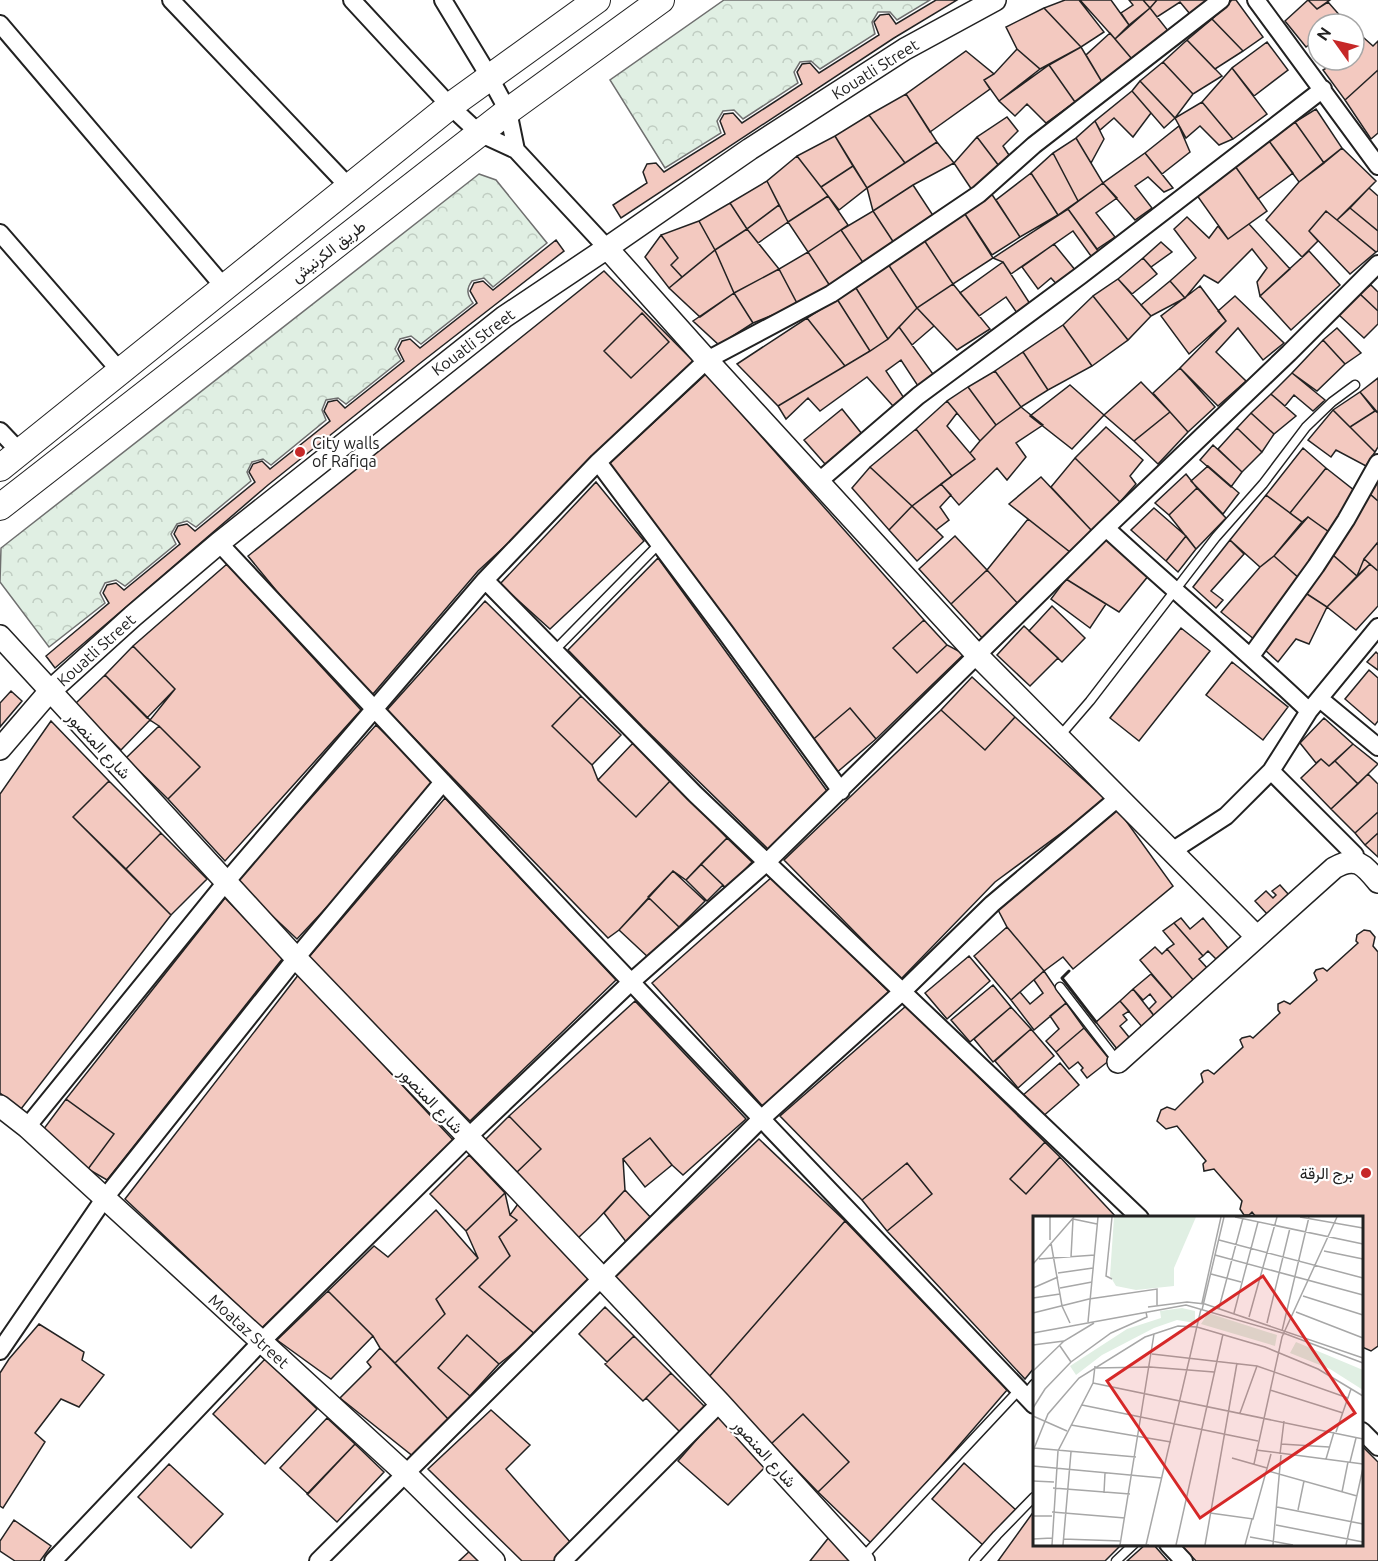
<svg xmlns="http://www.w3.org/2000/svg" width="1378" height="1561" font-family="Ubuntu,Vazirmatn,sans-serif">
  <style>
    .park { fill: url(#park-crowns); stroke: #6f6f6f; stroke-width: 1.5 }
    .building { fill: #f3c9c0; stroke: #222; stroke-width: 1.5 }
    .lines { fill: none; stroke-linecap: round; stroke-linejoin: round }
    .service-casing { stroke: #222; stroke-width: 11 }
    .minor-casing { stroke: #222; stroke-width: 20 }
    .tertiary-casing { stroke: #222; stroke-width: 24 }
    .primary-casing { stroke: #222; stroke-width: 28 }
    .service { stroke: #fff; stroke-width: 8 }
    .minor { stroke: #fff; stroke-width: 16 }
    .tertiary { stroke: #fff; stroke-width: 21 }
    .primary { stroke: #fff; stroke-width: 26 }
    .wall { stroke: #222; stroke-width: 3 }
    .poi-dot { fill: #c62828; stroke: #fff; stroke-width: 2 }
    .labels { text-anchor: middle; stroke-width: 4.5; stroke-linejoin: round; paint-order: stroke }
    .street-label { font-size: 16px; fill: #222; stroke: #fff }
    .poi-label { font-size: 16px; fill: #222; stroke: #fff; text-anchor: start }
    .inset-road { fill: none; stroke: #a7a7a7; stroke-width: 1.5 }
    .view { fill: #d62828; fill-opacity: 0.15; stroke: #d62828; stroke-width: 3 }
    .inset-edge { fill: none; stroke: #222; stroke-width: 3 }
  </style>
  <defs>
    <pattern id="park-crowns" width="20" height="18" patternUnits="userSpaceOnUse" patternTransform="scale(1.5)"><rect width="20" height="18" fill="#e0efe3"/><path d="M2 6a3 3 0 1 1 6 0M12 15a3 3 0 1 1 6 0" fill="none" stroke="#c0cdc2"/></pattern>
  </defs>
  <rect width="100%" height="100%" fill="#fff"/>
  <path class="park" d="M724,0H930L897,20L890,12H878L872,22L875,34L820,69L811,61L800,62L794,72L798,83L743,119L734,110L723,111L717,121L721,133L665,168L610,80Z
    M479,174L496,180L547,243L493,287L484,278L472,281C466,289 467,295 473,303L421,344L411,336L400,339L395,349L401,360L346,404L338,398L326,400L322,410L326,420L271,465L263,459L252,462L247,472L251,481L196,527L187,521L177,524L171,534L176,544L125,586L116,580L105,583L100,593L105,603L49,647L0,582L1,548Z"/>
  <path class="building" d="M936,0H957L894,38L621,218L613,205L647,183L643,172L647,164L656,163L664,172L725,134L720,121L724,114L733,113L742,123L802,84L797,72L802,64L810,63L819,73L879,35L874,22L880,15L889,14L896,24Z
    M1065,0H1079L1104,32L1081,47L1044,8Z
    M1080,0H1111L1129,25L1115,39Z
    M1129,0H1143L1150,8L1129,25L1121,13L1133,5Z
    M1143,0H1157L1150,8Z
    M1157,0H1214L1195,20L1180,2L1157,17L1150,8Z
    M1232,0H1236L1263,37L1243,51L1212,19Z
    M1308,0H1330L1317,9Z
    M1308,0L1317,9L1328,2L1343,19L1336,24H1318V38L1306,47L1285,21Z
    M1044,8L1081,47L1040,69L1017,49L1006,27Z
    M1150,8L1173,37L1137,65L1115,39Z
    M1212,19L1243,51L1215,69L1187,40Z
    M1110,33L1137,65L1102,82L1086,55Z
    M1364,38L1373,46L1378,41V70L1345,100L1323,70L1339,60H1354V40Z
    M1187,40L1222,76L1193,94L1163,62Z
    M1267,42L1288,70L1254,96L1232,68Z
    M1081,47L1102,82L1075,102L1049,65Z
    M1017,49L1040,69L999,101L984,80L994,74Z
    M966,51L994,74L984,80L990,89L930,132L906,94Z
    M1163,62L1193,94L1175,118L1140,81Z
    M1049,65L1075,102L1046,123L1027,104L1015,116L999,101Z
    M1232,68L1267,114L1233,139L1202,102Z
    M1378,70V133L1371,139L1345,100Z
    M1140,81L1175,118L1164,128L1132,91Z
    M1132,91L1151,113L1133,137L1114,118L1100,130L1095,121Z
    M906,94L937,142L905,163L869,115Z
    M1202,102L1233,139L1219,145L1200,126L1186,138L1175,118Z
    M1316,109L1342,148L1324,163L1295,122Z
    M869,115L905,163L867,188L835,136Z
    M1007,117L1018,131L1003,146L1009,155L999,166L977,137Z
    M1095,121L1104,139L1091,163L1076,138Z
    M1295,122L1324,163L1299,182L1269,141Z
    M1179,126L1190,152L1162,174L1145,153Z
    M835,136L853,166L821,187L797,156Z
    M977,137L999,166L972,190L954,163Z
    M1076,138L1103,183L1078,201L1053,153Z
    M1269,141L1293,173L1258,199L1235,166Z
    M937,142L954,163L913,185L873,211L867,188Z
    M1342,148L1376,181L1337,220L1326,211L1309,231L1318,241L1302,257L1266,220L1299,182Z
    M1053,153L1078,201L1058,215L1031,173Z
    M1145,153L1173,188L1164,192L1148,177L1135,186L1152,208L1135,220L1103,183Z
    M797,156L828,196L788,222L767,181Z
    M853,166L867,188L839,210L821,187Z
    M1235,166L1267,211L1228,239L1196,194Z
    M1031,173L1058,215L1020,237L996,200Z
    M767,181L779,205L747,229L730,203Z
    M1103,183L1117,198L1096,213L1115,237L1097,249L1068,209Z
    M913,185L936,220L896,246L873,211Z
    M1369,188L1378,196V231L1350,208Z
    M991,193L1020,237L992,255L963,211Z
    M828,196L848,225L808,252L788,222Z
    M730,203L747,229L715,250L699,221Z
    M779,205L788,222L758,243L747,229Z
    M1350,208L1378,231V251L1376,252L1337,220Z
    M1068,209L1103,258L1096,263L1073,231L1011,274L1003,262L993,258Z
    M873,211L896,246L866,267L841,230Z
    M963,211L993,258L953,284L922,237Z
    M1326,211L1376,252L1350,274L1309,231Z
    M1187,217L1209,238L1218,226L1228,239L1249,224L1290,269L1260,296L1257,282L1267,268L1252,249L1218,283L1204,275L1185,298L1170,281L1196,258L1174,229Z
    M699,221L715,250L682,277L671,265L678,258L661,235Z
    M747,229L779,269L734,293L715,250Z
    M841,230L866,267L832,289L808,252Z
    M661,235L678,258L671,265L682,277L669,288L645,257Z
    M556,240L564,251L419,364L268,485L55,668L46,656L109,603L103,593L107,585L116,583L124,590L180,544L174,534L178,526L187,524L195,531L255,482L249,472L253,464L262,461L270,469L330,421L324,411L328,402L337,400L345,408L404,361L398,349L402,341L410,339L420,348L477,303L470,291L474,283L483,281L493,290Z
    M924,240L953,284L917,308L888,264Z
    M1161,242L1172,252L1151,267L1143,258Z
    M1054,244L1080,276L1062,290L1051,278L1038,289L1022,267Z
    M715,250L734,293L700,317L669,288Z
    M1309,251L1340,285L1291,330L1260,296Z
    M808,252L832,289L798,305L779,269Z
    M1143,258L1157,274L1132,294L1118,279Z
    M1003,262L1034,310L1017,313L1006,297L979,316L960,293Z
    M888,264L917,308L888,339L856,288Z
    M779,269L798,305L753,323L734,293Z
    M604,271L699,367L478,571L367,701L248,556Z
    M1118,279L1151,316L1128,340L1093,296Z
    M1170,281L1185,298L1151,316L1141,305Z
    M953,284L990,329L957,350L917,308Z
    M1371,285L1378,292V311L1359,293Z
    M1200,286L1226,321L1189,354L1161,316Z
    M856,288L888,339L870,351L837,299Z
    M734,293L753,323L719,345L693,321Z
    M1359,293L1378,311V324L1364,338L1339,315Z
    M1093,296L1128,340L1092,366L1063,325Z
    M1235,296L1284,343L1263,360L1238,328L1216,352L1246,381L1218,406L1180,368L1226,321L1218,311Z
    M837,299L870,351L845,366L807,318Z
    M917,308L934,326L912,345L899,327Z
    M642,313L669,342L631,378L604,351Z
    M807,318L845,366L778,406L737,364Z
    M1063,325L1092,366L1048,390L1023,352Z
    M899,327L933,374L918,386L901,360L886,371L904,398L893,406L867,377L820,411L808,398L786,419L778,406L870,351L888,339Z
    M1337,328L1361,353L1345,364L1323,340Z
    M1323,340L1345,364L1317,391L1292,373Z
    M1023,352L1048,390L1021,407L995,371Z
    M1180,368L1215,407L1188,432L1153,393Z
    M995,371L1021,407L996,425L968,387Z
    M1292,373L1325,400L1313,411L1294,395L1285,406L1271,394Z
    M706,374L924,620L947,645L964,654L876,739L850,708L809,743L609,464Z
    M1378,378V413L1360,392Z
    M1141,382L1170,412L1134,441L1104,415Z
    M1070,385L1104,415L1072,449L1030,416Z
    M968,387L996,425L980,441L947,401Z
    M1360,392L1375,411L1350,427L1333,410Z
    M1271,394L1296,416L1274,434L1251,413Z
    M947,401L957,413L947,426L975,459L952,476L916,429Z
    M1021,407L1043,425L1016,443L1026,457L1007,480L997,468L959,505L941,484L975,459L970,453L980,441L996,425Z
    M842,409L862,434L825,464L804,440Z
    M1333,410L1375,452L1366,466L1336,450L1331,457L1308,440Z
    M1375,411L1378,413V447L1375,452L1350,427Z
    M1170,412L1188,432L1158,464L1134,441Z
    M1251,413L1274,434L1262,452L1237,428Z
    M1106,427L1143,460L1130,476L1136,484L1120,502L1075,458Z
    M1237,428L1262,452L1242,472L1218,449Z
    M916,429L952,476L912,506L870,467Z
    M1213,445L1242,472L1231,487L1200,460Z
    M1303,448L1326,468L1290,513L1266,495Z
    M1075,458L1120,502L1092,531L1051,487Z
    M1208,466L1239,493L1223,514L1191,481Z
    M870,467L912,506L889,530L852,488Z
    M1326,468L1355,491L1329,532L1308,517L1302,522L1290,513Z
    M1186,474L1197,488L1169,515L1155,503Z
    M1041,477L1092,531L1070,552L1009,504Z
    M1378,481V501L1370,494Z
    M596,482L644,541L550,629L500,584Z
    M941,484L951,495L940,507L949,520L936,530L912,506Z
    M1197,488L1226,518L1196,549L1169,515Z
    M1370,494L1378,501V542L1364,559L1370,564L1357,576L1333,555Z
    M1266,495L1302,522L1274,556L1260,567L1230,540Z
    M912,506L943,537L917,561L889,530Z
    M1154,508L1186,536L1166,561L1131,530Z
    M1308,517L1329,532L1299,578L1274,556Z
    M1028,519L1070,552L1021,607L987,570Z
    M955,536L987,570L951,604L919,569Z
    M1186,536L1196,549L1178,572L1166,561Z
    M1106,540L1149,575L1119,612L1066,579Z
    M1230,540L1244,554L1211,591L1223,600L1216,608L1193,587Z
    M1378,542V571L1364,559Z
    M1333,555L1357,576L1327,607L1304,592Z
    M1274,556L1299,578L1255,640L1221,612L1260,567Z
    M658,558L827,791L768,849L643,727L568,650Z
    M1364,559L1378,571V606L1356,630L1327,607L1370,564L1357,576Z
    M227,564L361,710L225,861L168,799L200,767L159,726L150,720L175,689L133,646Z
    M987,570L1021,607L985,641L951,604Z
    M1066,579L1106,604L1090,628L1051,599Z
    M1304,592L1327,607L1309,644L1296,639L1278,662L1265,650Z
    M485,601L581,696L552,726L592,765L598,780L636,817L671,780L727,838L686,880L673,871L619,930L608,938L387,710Z
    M1052,606L1085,638L1062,662L1029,631Z
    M924,620L947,645L917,673L893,648Z
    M1024,626L1058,658L1030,686L997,655Z
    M1181,628L1210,651L1139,741L1110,718Z
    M133,646L175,689L147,718L105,675Z
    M1376,652L1378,654V670L1367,662Z
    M1232,662L1288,707L1263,740L1206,695Z
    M1369,670L1378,678V721L1375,725L1345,699Z
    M105,675L150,720L121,750L75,704Z
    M972,677L1015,717L985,750L941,710Z
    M11,691L22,701L0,727V703Z
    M581,696L621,735L592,765L552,726Z
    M850,708L876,739L835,774L809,743Z
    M941,710L985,750L1015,717L1106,800L995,882L901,979L784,860Z
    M1324,718L1353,744L1329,766L1321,759L1316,763L1300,743Z
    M51,721L109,781L73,817L171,915L21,1109L0,1093V794Z
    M376,725L439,787L297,939L236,882Z
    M159,726L200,767L168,799L126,758Z
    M633,743L671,780L636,817L598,780Z
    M1353,744L1378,764L1358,784L1335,761Z
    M1321,759L1329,766L1335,761L1358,784L1331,809L1301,778Z
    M1368,774L1378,784V812L1355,833L1331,809Z
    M109,781L161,833L126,869L73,817Z
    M445,798L616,980L470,1121L308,958Z
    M1116,807L1173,886L1073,969L1063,957L1044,971L1007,927L996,906Z
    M1378,812V833L1365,845L1355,833Z
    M161,833L207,879L171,915L126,869Z
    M1378,833V857L1365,845Z
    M727,838L752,862L727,889L701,864Z
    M701,864L723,885L707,901L686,880Z
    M673,871L705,901L679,927L648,897Z
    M772,877L890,993L768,1112L652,983Z
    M1280,885L1289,895L1268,915L1255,901L1266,891L1273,898L1276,895L1272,891Z
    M225,898L283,958L107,1180L88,1169L114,1134L66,1099Z
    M649,898L679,927L649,958L619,930Z
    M1181,918L1190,929L1203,918L1228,948L1216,959L1208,951L1203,956L1174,923Z
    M1174,923L1203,956L1199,959L1209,970L1195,982L1167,949L1174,944L1163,931Z
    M1007,927L1044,971L1011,1000L974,956Z
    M1364,930L1370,931L1375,937L1373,946L1378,952V1346L1371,1351L1362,1347V1218H1257L1252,1212L1249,1215H1244L1240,1209L1242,1201L1214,1169L1204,1171L1203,1164L1206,1161L1177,1126L1166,1129L1157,1121L1161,1110L1167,1107L1175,1110L1203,1082L1201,1074L1204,1071L1208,1070L1214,1074L1243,1047L1240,1040L1242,1038L1250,1036L1253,1038L1280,1013L1278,1010V1004L1284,1001L1290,1004L1317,980L1314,973L1316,970L1323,968L1327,971L1358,943L1356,941L1357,935Z
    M1155,947L1162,954L1167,949L1195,982L1174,1000L1140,960Z
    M969,956L990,981L947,1019L925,993Z
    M1044,971L1066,1003L1034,1030L1011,1000L1020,992L1030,1004L1043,993L1034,980Z
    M299,974L453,1140L262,1328L125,1199Z
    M1151,974L1174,1000L1155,1017L1149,1009L1156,1002L1150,994L1143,1000L1133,989Z
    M993,985L1011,1007L970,1042L951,1020Z
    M1133,989L1155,1017L1143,1028L1120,1001Z
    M635,1001L746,1119L683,1175L672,1165L650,1138L623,1159L625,1190L596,1221L578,1238L516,1173L541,1149L509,1116Z
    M1120,1001L1129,1011L1123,1015L1127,1020L1120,1026L1133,1042L1121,1054L1096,1022Z
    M1066,1003L1084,1028L1056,1052L1046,1041L1059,1029L1050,1016Z
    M906,1006L1060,1157L1117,1218H1034V1368L1025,1379L887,1231L862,1200L780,1116Z
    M1011,1007L1031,1029L993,1062L974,1039Z
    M1084,1028L1110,1060L1087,1078L1081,1070L1083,1068L1078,1062L1069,1069L1056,1052Z
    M1031,1029L1054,1056L1018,1088L995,1061Z
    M1060,1063L1079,1085L1041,1118L1022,1096Z
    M66,1099L114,1134L88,1169L40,1134Z
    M509,1116L541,1149L516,1173L484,1141Z
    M650,1138L672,1165L645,1187L623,1159Z
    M759,1139L845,1221L708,1378L612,1279Z
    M1045,1142L1060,1157L1026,1194L1010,1179Z
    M469,1155L505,1193L466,1231L430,1194Z
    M907,1163L932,1194L887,1231L862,1200Z
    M625,1190L653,1220L627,1243L604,1213Z
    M505,1193L510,1215L517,1220L499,1237L510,1256L479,1287L536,1335L499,1364L467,1335L438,1368L470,1396L451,1422L395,1363L445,1314L436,1299L478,1258L466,1231Z
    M523,1197L598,1283L536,1335L479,1287L510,1256L499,1237L517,1220L510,1215Z
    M436,1210L478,1258L436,1299L445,1314L395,1363L380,1348L373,1336L328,1291L374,1246L388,1257Z
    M845,1221L1007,1390L873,1545L818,1492L708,1378Z
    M328,1291L373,1336L331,1379L277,1340Z
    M605,1307L634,1336L607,1362L579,1334Z
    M39,1324L84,1352L82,1360L104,1375L79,1407L61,1399L35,1433L45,1442L3,1508L0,1506V1373L9,1359Z
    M467,1335L499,1364L470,1396L438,1368Z
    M634,1336L671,1373L643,1401L605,1364Z
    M380,1348L451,1422L414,1457L340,1398L371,1367L367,1362Z
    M265,1359L317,1409L265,1464L213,1414Z
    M671,1373L709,1411L684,1436L646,1398Z
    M491,1410L530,1445L506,1469L571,1543L554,1561H522L428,1469Z
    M803,1414L849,1462L818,1492L771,1444Z
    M718,1415L767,1465L728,1505L678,1461Z
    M327,1418L355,1444L308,1494L280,1468Z
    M355,1444L384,1472L337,1522L307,1494Z
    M1362,1446L1378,1462V1561H1196L1180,1544H1362Z
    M964,1463L1016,1510L984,1546L932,1499Z
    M169,1464L223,1514L191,1548L138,1497Z
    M1034,1511V1544H1122L1105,1561H998Z
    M14,1520L51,1546L40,1561H15L0,1551V1541Z
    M830,1536L852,1561H810Z
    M1146,1544H1153L1168,1561H1127Z
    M472,1549L484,1561H459Z"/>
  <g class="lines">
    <defs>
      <path id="service" d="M554,651L659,544
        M1059,737L1090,701L1216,537L1263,484L1306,427L1332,402L1355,385
        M1060,987L1118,1062
        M1025,1395L1034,1384
        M862,1558L1020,1389
        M974,1561L997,1535L1034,1497
        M1116,1561L1134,1544"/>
      <path id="minor" d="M171,0L349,187
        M352,0L450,106L479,133L516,150
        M443,0L489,76L508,111L516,150L607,248
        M1256,0L1378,166
        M0,24L224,287
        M0,233L120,371
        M0,431L20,452
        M598,462L726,633L841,791
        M818,482L918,396L1080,276L1323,89
        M1106,528C1173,590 1243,648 1309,711
        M219,543L574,922L1034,1405
        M485,580L695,794L1140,1218
        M1251,656L1316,566L1346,520L1378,463
        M1320,699L1378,747
        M1271,771L1355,855V862
        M1172,851L1226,816L1271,771L1309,711L1378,627
        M27,1127L226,882L485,580L598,462L707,360L831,294L979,194L1034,145L1221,0
        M0,1351L104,1199L296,958L443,782
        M1362,1431L1378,1447
        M1168,1544L1184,1561
        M53,1561L261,1342L467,1138L631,982L767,862L1106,528L1289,353L1378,264
        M318,1561L761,1119L903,991L992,904L1118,798
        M563,1561L720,1403"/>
      <path id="tertiary" d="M607,248L707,360L978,656L1256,936
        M0,636L296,958L518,1189L720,1403L864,1561
        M0,749L49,692L133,616L219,543L504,317L607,248L750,149L905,49L995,0
        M1118,1062L1334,868C1356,855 1364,865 1378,882
        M0,1106L27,1127L406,1474L494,1561"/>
      <path id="primary" d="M0,468L450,106L597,0
        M0,507L508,111L661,0"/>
    </defs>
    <use href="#service" class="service-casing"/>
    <use href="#minor" class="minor-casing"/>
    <use href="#tertiary" class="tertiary-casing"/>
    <use href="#primary" class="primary-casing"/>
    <use href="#service" class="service"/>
    <use href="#minor" class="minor"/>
    <use href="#tertiary" class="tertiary"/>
    <use href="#primary" class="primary"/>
    <path class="wall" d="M1069,971L1062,978L1096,1022"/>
  </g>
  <g class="poi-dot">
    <circle cx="300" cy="452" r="6"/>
    <circle cx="1366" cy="1173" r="6"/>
  </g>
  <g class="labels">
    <g class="street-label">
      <text transform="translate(875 69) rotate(-32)" y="6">Kouatli Street</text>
      <text transform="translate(328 251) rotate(-38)" y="6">طريق الكرنيش</text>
      <text transform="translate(473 342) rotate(-37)" y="6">Kouatli Street</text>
      <text transform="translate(96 650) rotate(-42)" y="6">Kouatli Street</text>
      <text transform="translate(99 745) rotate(47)" y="6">شارع المنصور</text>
      <text transform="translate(431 1100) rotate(46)" y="6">شارع المنصور</text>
      <text transform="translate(249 1331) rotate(42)" y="6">Moataz Street</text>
      <text transform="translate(765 1453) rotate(48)" y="6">شارع المنصور</text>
    </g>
    <g class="poi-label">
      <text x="312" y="449">City walls<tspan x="312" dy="18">of Rafiqa</tspan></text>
      <text x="1354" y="1179" text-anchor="end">برج الرقة</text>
    </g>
  </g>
  <g transform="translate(1033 1216)">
    <rect width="330" height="330" fill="#fff"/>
    <path d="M81,1H163L141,52V70L103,74L83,70L77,60Z" fill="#e0efe3"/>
    <path d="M149,92L162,95V107L144,104L121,112L69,139L43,159L37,150L94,113L128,102L127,95ZM175,97L244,119L242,130L168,108ZM263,126L330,154V174L297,153L257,137Z" fill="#e0efe3"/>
    <path class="inset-road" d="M202,1L330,28M267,1L330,12M40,3L64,8M17,24V1M186,24L330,62M18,27L29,90L37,107M291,35L330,43M182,39L330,79M38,41L40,3M6,43L62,39M0,48L41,1M25,57L60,52M178,58L208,66M79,63L73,60L79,1M0,72L25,61M27,72L59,66M270,80L330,99M0,82L27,78M169,87L188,1M115,91L154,86L172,88L330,142M186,92L210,2M169,94L191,1M263,96L330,122M0,97L56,83L124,73V89M201,97L225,6M216,101L244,1M55,106L65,1M234,107L257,12M249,115L276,1M0,117L153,89L253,118L330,147M0,129L31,125M0,129V154M27,130L38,146M119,138L224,150L315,182M62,152L117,151L181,156M0,155L31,125L61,107M60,167L330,223M237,174L310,197M49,189L225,225M0,192L12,173L38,146L78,117L114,101L113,96M207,197L224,150M0,200L34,215M38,209L138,226M303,216L318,173M248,228L296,231M1,232L103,241M223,234L330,248M0,235L15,198L46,162L112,121L145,110L164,111L232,131L285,153L330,180M247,238L251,205M199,242L234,252M293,243L301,216M317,246L323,222M221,248L249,121L304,1M0,250L129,262M235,255L324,280M0,265L21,266M20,272L97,278M309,276L315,246M71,277L72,257M244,291L330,308M265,294L271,265M19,296L92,302M177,297L220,303L238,238M0,300H19M243,309L330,326M217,321L260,329M0,323L19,322M30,323L88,325M19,329L25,235L60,167L62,150M30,329L38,236M86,329H116M87,329L121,118M113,329L168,93M143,329L190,118M172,329L204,147M212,329L219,303M240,329L248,239M313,329L330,252"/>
    <path class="view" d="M230,60L322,197L167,302L74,165Z"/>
    <rect width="330" height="330" class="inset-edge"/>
  </g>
  <g transform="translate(1336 42) rotate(304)"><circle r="28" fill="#ffffff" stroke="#a7a7a7" stroke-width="1.5"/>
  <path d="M0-4.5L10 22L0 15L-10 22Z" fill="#c62828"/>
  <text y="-9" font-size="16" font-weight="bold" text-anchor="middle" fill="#222222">N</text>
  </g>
</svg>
